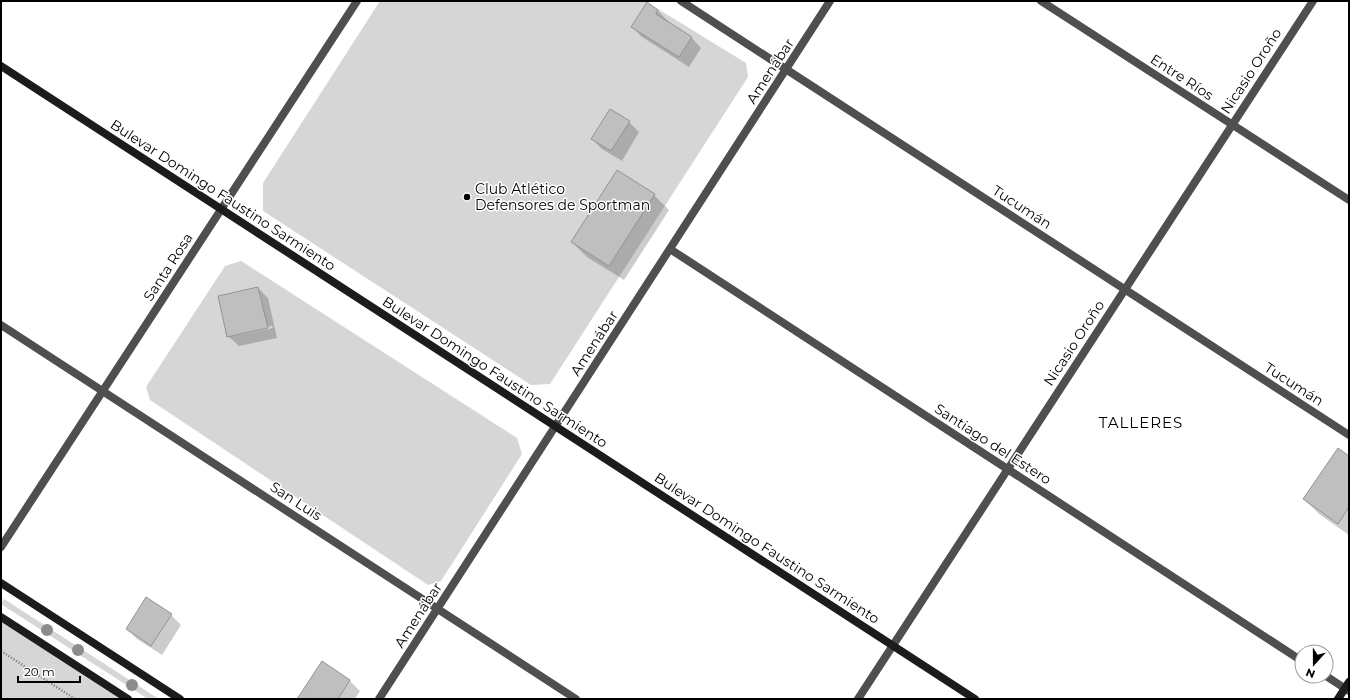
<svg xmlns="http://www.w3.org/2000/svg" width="1350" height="700" font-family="Montserrat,sans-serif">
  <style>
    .green { fill: #d6d6d6 }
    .shadow { fill: #0003; fill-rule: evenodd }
    .building { fill: #bfbfbf; stroke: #939393 }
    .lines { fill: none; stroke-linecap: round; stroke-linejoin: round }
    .path { stroke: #717171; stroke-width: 2.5; stroke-dasharray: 1 2; stroke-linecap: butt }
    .street { stroke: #4f4f4f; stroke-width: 8 }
    .secondary { stroke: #1c1c1c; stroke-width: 8 }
    .tree { fill: #8c8c8c }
    .poi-dot { fill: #000; stroke: #fff; stroke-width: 1.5 }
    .labels { text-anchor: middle; stroke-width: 3; stroke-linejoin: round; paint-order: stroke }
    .street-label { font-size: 14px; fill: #000; stroke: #fff }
    .poi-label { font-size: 14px; fill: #000; stroke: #fff; text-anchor: start }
    .neighbourhood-label { font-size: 15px; letter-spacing: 1px; fill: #000; stroke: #fff }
  </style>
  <rect width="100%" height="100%" fill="#fff"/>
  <path class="green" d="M380,1H645L746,63L748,77L550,384L531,385L263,211V183Z
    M241,261L517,438L522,454L441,581L428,585L150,400L146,387L225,266Z
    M4,599L159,699H148L1,604Z
    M1,617L128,699H1Z"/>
  <path class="shadow" d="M658,11L668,21L667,22L691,37L701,48L689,67L642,37L632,27Z
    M629,122L639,132L622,161L602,149L592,139Z
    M654,195L669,210L624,280L587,257L572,242Z
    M258,288L268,298L277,338L239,346L228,336ZM272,326L273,328L234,336V334Z
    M1349,457V535L1319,514L1304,499Z
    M171,615L181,625L162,655L137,639L127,629Z
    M322,663L350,681L360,691L355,699H299Z"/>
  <path class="building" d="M647,2L658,10L656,14L692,37L679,57L631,27Z
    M610,109L630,121L611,151L591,139Z
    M617,170L655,194L609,266L571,242Z
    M258,287L268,328L227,337L218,296Z
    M1338,448L1349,456V507L1338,524L1303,499Z
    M146,597L172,614L151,646L126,629Z
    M322,661L350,680L338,699H297Z"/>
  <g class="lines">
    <path class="path" d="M1,651L75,699"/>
    <path class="street" d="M681,1L1349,435
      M1041,1L1349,200
      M670,249L1302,661
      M1,325L576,699
      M1,547L357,1
      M1326,676L1349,691
      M379,699L830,1
      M858,699L1313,1"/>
    <path class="secondary" d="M1,66L975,699
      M1,583L180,699
      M1,617L128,699
      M1338,699L1349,682"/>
  </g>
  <g class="tree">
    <circle cx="47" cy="630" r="6"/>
    <circle cx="78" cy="650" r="6"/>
    <circle cx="132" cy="685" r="6"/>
  </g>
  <circle class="poi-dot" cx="467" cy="197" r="4"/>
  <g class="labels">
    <g class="street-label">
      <text transform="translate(770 71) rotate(-57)" y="5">Amenábar</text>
      <text transform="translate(1251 71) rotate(-57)" y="5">Nicasio Oroño</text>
      <text transform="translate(1182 77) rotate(33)" y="5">Entre Ríos</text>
      <text transform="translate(223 195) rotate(33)" y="5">Bulevar Domingo Faustino Sarmiento</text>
      <text transform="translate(1022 207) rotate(33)" y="5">Tucumán</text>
      <text transform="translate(168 267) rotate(-57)" y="5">Santa Rosa</text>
      <text transform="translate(594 343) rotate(-57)" y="5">Amenábar</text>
      <text transform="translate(1074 343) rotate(-57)" y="5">Nicasio Oroño</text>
      <text transform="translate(495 372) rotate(33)" y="5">Bulevar Domingo Faustino Sarmiento</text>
      <text transform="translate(1294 384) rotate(33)" y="5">Tucumán</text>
      <text transform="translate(993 444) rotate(33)" y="5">Santiago del Estero</text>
      <text transform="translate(296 501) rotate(33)" y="5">San Luis</text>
      <text transform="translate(767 548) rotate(33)" y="5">Bulevar Domingo Faustino Sarmiento</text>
      <text transform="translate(418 615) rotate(-57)" y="5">Amenábar</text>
    </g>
    <g class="poi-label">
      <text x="475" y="194">Club Atlético<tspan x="475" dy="16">Defensores de Sportman</tspan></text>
    </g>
    <g class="neighbourhood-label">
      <text x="1141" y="428">TALLERES</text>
    </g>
  </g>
  <rect width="1350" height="700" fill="none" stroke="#000000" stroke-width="4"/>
  <g transform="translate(1314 664) rotate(201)"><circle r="19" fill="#ffffff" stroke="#999999"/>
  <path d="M0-3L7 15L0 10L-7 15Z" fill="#000000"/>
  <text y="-6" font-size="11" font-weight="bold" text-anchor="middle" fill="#000000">N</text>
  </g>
  <path d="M18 676v6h62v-6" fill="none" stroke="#000000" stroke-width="2"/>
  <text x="24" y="676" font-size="12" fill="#000000" stroke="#ffffff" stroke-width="3" paint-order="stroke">20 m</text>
</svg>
